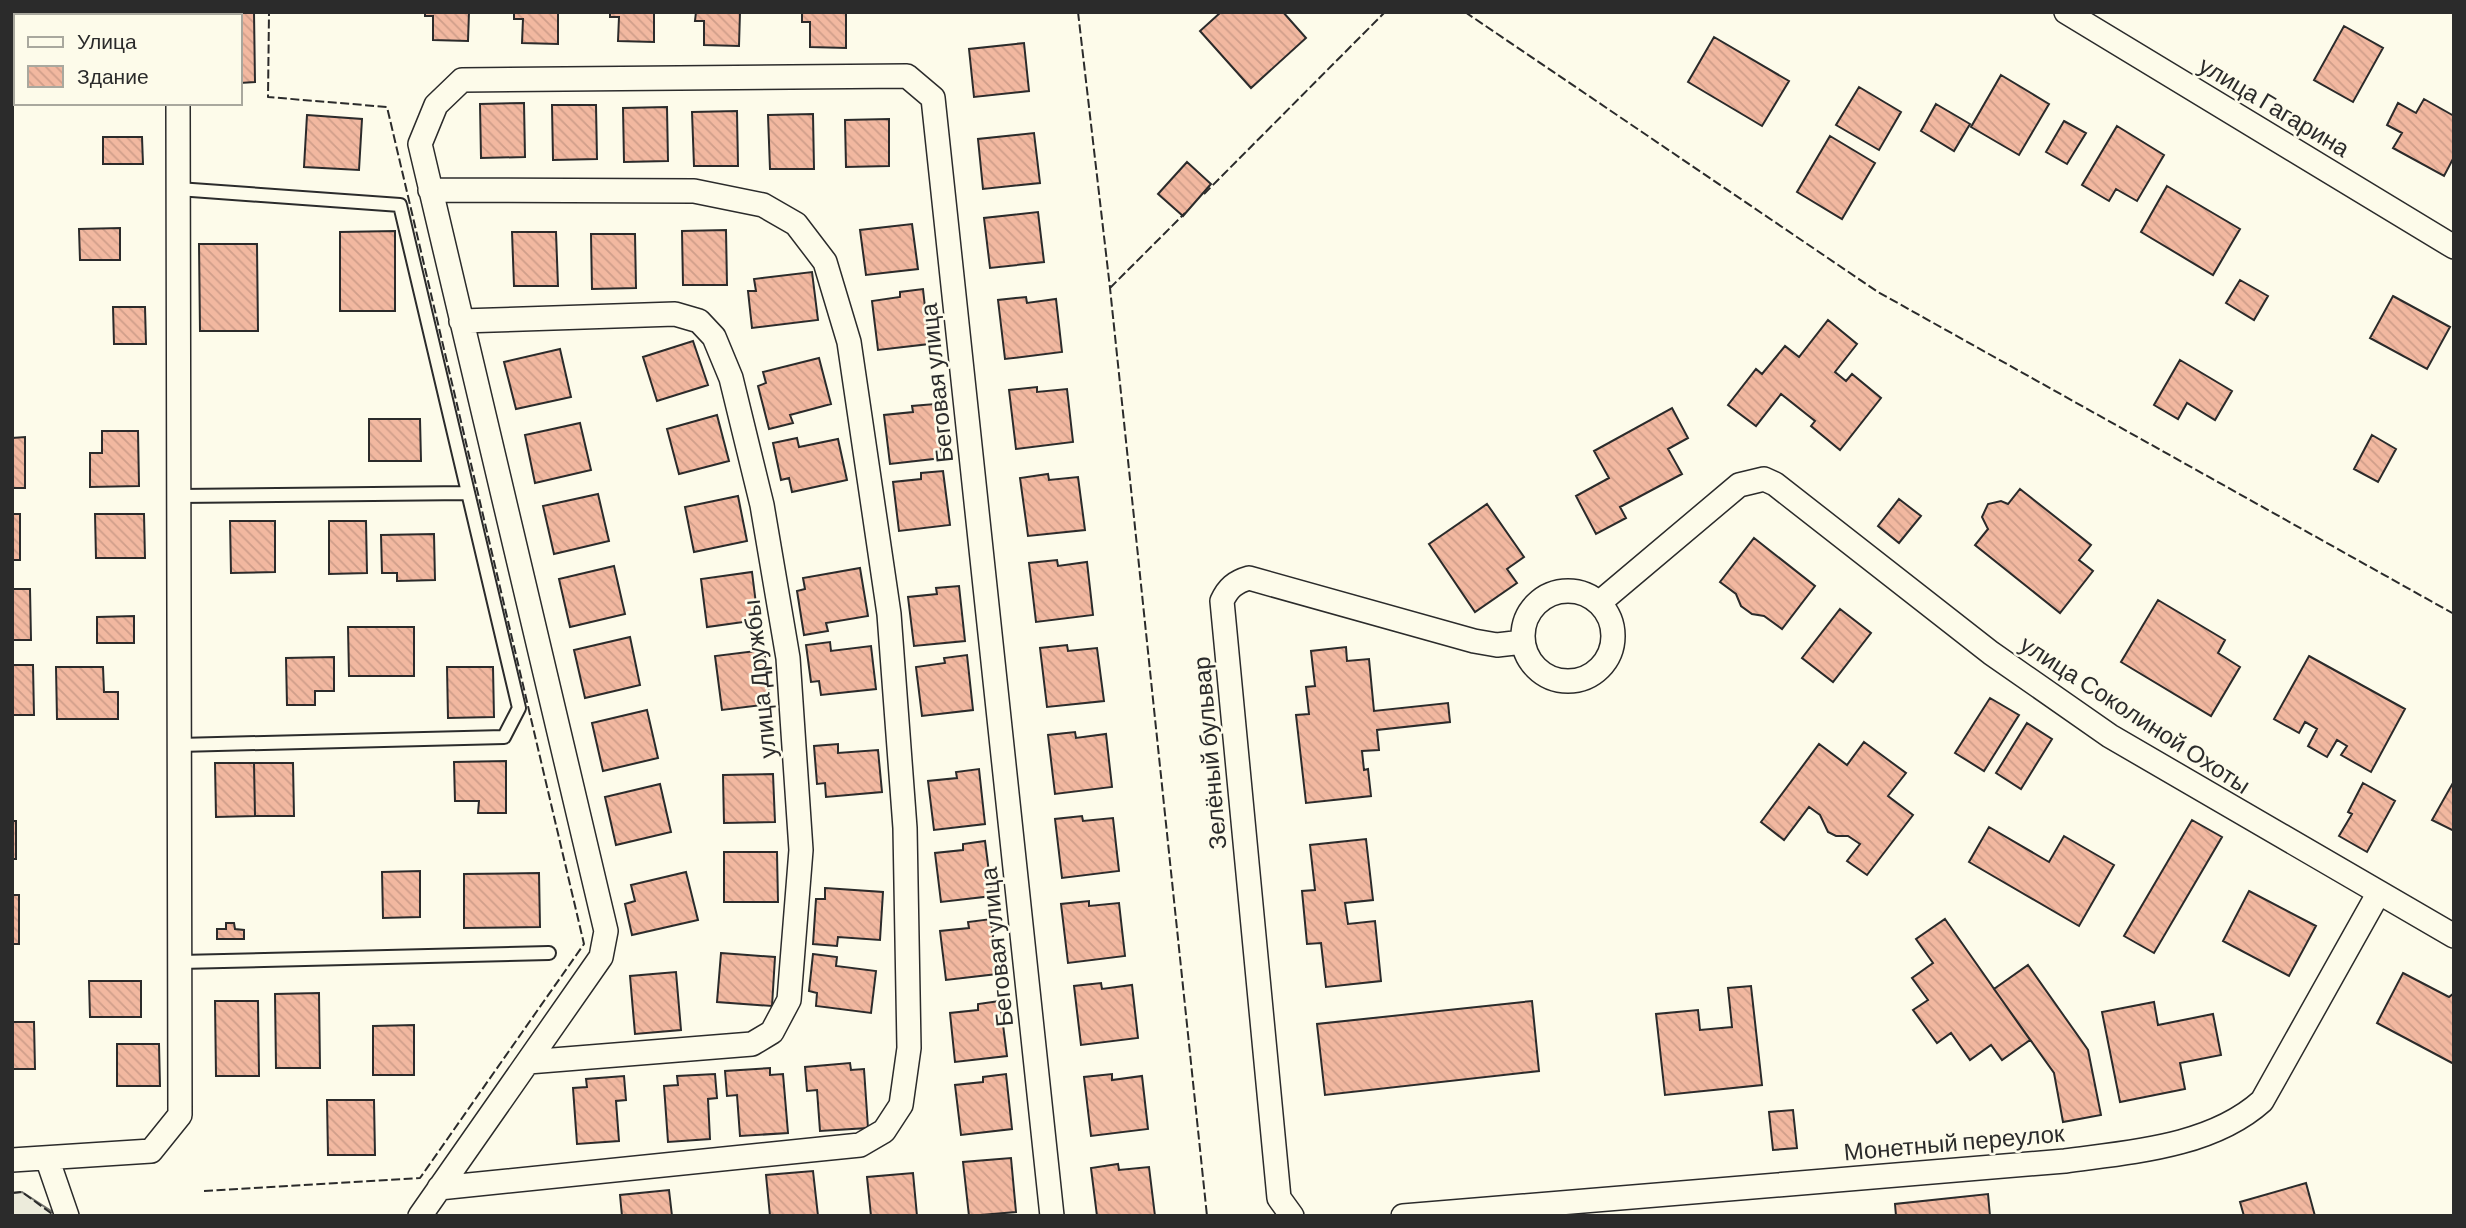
<svg xmlns="http://www.w3.org/2000/svg" width="2466" height="1228" font-family="Barlow,sans-serif">
  <style>
    .garden { fill: #ecebdb; stroke: #74746e; stroke-width: 2 }
    .building { fill: url(#building-back-hatch); stroke: #2b2b2b; stroke-width: 2 }
    .lines { fill: none; stroke-linecap: round; stroke-linejoin: round }
    .lane-casing { stroke: #2b2b2b; stroke-width: 16 }
    .street-casing { stroke: #2b2b2b; stroke-width: 26 }
    .lane { stroke: #fdfbea; stroke-width: 12 }
    .street { stroke: #fdfbea; stroke-width: 23 }
    .fence { stroke: #2b2b2b; stroke-width: 2; stroke-dasharray: 9 3.5; stroke-linecap: butt }
    .labels { text-anchor: middle; stroke-width: 5; stroke-linejoin: round; paint-order: stroke }
    .street-label { font-size: 24px; fill: #2b2b2b; stroke: #fdfbea }
  </style>
  <defs>
    <pattern id="building-back-hatch" width="6" height="6" patternUnits="userSpaceOnUse" patternTransform="scale(1.75)"><rect width="6" height="6" fill="#f2b8a0"/><path d="M-1 5l2 2M0 0l6 6M5-1l2 2" fill="none" stroke="#d09e8a"/></pattern>
  </defs>
  <rect width="100%" height="100%" fill="#fdfbea"/>
  <path class="garden" d="M22,1192L54,1213L55,1216H12V1193Z"/>
  <path class="building" d="M12,12H29V16H16V38H12Z
    M94,12H130V16H94Z
    M197,12H254L255,82L240,83V16H197Z
    M425,12H469L468,41L433,40V16H425Z
    M514,12H558V44L522,43L523,19H514Z
    M610,12H654V42L618,41L619,17H610Z
    M696,12H740L739,46L704,45V21H695Z
    M802,12H846V48L810,47V22H802Z
    M1221,12H1283L1306,38L1251,88L1200,31Z
    M2344,26L2383,48L2353,102L2314,80Z
    M1714,37L1789,81L1762,126L1688,82Z
    M1024,43L1029,91L974,97L969,49Z
    M12,67H16V103H12Z
    M2001,75L2049,104L2019,155L1971,127Z
    M1859,87L1901,112L1879,150L1836,125Z
    M2424,99L2454,116V157L2444,176L2393,148L2402,133L2387,125L2398,103L2416,113Z
    M524,103L525,157L481,158L480,104Z
    M1936,104L1970,124L1954,151L1921,131Z
    M552,105H596L597,159L553,160Z
    M667,107L668,161L624,162L623,108Z
    M737,111L738,166H694L692,112Z
    M813,114L814,169H770L768,115Z
    M307,115L362,119L359,170L304,167Z
    M889,119V166L846,167L845,120Z
    M2064,121L2086,133L2067,164L2046,152Z
    M2117,126L2164,155L2137,201L2116,189L2109,201L2082,185Z
    M1034,133L1040,183L983,189L978,139Z
    M1830,136L1875,163L1842,219L1797,192Z
    M103,137H142L143,164H103Z
    M1187,162L1211,184L1183,216L1158,194Z
    M2167,186L2240,229L2213,275L2141,232Z
    M1038,212L1044,262L990,268L984,218Z
    M912,224L918,269L866,275L860,230Z
    M120,228V260H80L79,229Z
    M726,230L727,285H683L682,231Z
    M395,231V311H340V232Z
    M512,232H556L558,286H514Z
    M591,234H635L636,288L592,289Z
    M199,244H257L258,331H200Z
    M812,272L818,320L752,328L748,291H756L754,279Z
    M2240,280L2268,296L2254,320L2226,303Z
    M923,289L929,344L878,350L872,301L900,297V292Z
    M2393,296L2450,327L2427,369L2370,338Z
    M1026,297L1027,303L1056,299L1062,352L1005,359L998,300Z
    M113,307H145L146,344H114Z
    M1828,320L1857,344L1835,372L1846,381L1852,374L1881,398L1840,450L1811,426L1815,421L1781,394L1756,426L1728,405L1756,369L1762,374L1785,346L1799,357Z
    M693,341L708,385L657,401L643,357Z
    M560,349L571,397L516,409L504,362Z
    M819,358L831,404L790,415L793,423L769,429L758,386L766,383L763,372Z
    M2180,360L2232,391L2215,420L2187,403L2178,419L2154,405Z
    M1037,387V392L1067,389L1073,442L1016,449L1009,390Z
    M935,404L942,458L890,464L884,415L913,412L912,406Z
    M1672,408L1688,438L1668,449L1682,474L1620,507L1626,518L1596,534L1576,496L1609,478L1594,451Z
    M717,415L729,461L679,474L667,429Z
    M369,419H420L421,461H369Z
    M580,423L591,470L535,483L525,435Z
    M102,431H138L139,486L90,487V453H102Z
    M2372,435L2396,449L2378,482L2354,469Z
    M25,437V488H12V438Z
    M797,438L799,447L838,439L847,480L792,492L789,478L781,480L773,443Z
    M943,471L950,525L899,531L893,482L921,479V473Z
    M1048,474L1049,480L1078,477L1085,530L1028,536L1020,478Z
    M2020,489L2091,545L2079,560L2093,571L2060,613L1975,545L1988,529L1982,517L1988,504L2001,501L2008,504Z
    M598,494L609,541L554,554L543,506Z
    M738,496L747,541L694,552L685,507Z
    M1899,499L1921,516L1899,543L1878,526Z
    M1487,504L1524,557L1507,569L1517,583L1475,612L1429,544Z
    M12,514H20V560H12Z
    M95,514H144L145,558H96Z
    M230,521H275V572L231,573Z
    M329,521H366L367,573L329,574Z
    M434,534L435,580L397,581V573H382L381,535Z
    M1754,538L1815,586L1782,629L1764,616L1752,614L1741,606L1736,594L1720,582Z
    M1057,560L1058,566L1087,562L1093,615L1036,622L1029,563Z
    M614,566L625,614L570,627L559,579Z
    M860,568L868,616L826,623L828,631L804,635L797,591L805,589L803,578Z
    M752,572L758,620L707,627L701,579Z
    M959,586L965,641L914,646L908,597L937,594L936,588Z
    M12,589H30L31,640H12Z
    M2158,600L2225,640L2218,653L2240,667L2211,716L2121,662Z
    M1840,609L1871,633L1833,682L1802,658Z
    M134,616V643H97V617Z
    M348,627H414V676H349Z
    M630,637L640,685L585,698L574,650Z
    M830,642L831,651L871,646L876,689L821,695L819,681L811,682L806,645Z
    M1067,645L1068,651L1097,648L1104,701L1047,707L1040,648Z
    M1346,647L1347,661L1369,659L1374,711L1448,703L1450,722L1377,730L1379,750L1362,751L1364,770L1368,769L1371,796L1306,803L1296,715L1309,714L1306,687L1315,686L1311,651Z
    M764,650L771,704L722,710L715,656Z
    M967,655L973,710L922,716L916,667L945,663L944,658Z
    M2309,656L2405,709L2371,772L2341,755L2347,746L2337,740L2327,757L2308,746L2317,729L2305,722L2299,733L2274,719Z
    M334,657V691H315V705H287L286,658Z
    M12,665H33L34,715H12Z
    M56,667H103L104,692H118V719H57Z
    M447,667H493L494,717L448,718Z
    M1990,698L2019,715L1984,771L1955,753Z
    M647,710L658,758L603,771L592,723Z
    M2027,723L2052,739L2021,789L1996,773Z
    M1075,732L1076,738L1106,734L1112,787L1055,794L1048,735Z
    M1864,742L1906,773L1888,796L1913,815L1867,875L1847,861L1860,844L1848,836H1836L1828,832L1820,815L1809,807L1784,840L1761,822L1819,744L1847,765Z
    M838,744V753L878,750L882,792L826,797L825,783L817,784L814,746Z
    M506,761V813H478L479,801H455L454,762Z
    M215,763H254L255,816L216,817Z
    M254,763H293L294,816H255Z
    M979,769L985,824L934,830L928,781L957,778L956,772Z
    M773,774L775,822L724,823L723,775Z
    M2454,781V831L2432,820Z
    M2363,783L2395,801L2367,852L2339,836L2352,814L2348,812Z
    M660,784L671,832L616,845L605,797Z
    M1082,816L1083,821L1113,818L1119,871L1062,878L1055,819Z
    M2192,820L2222,837L2154,953L2124,936Z
    M12,821H16V859H12Z
    M1989,827L2049,862L2064,836L2114,865L2079,926L1969,862Z
    M1366,839L1373,900L1345,903L1348,924L1375,921L1381,981L1326,987L1321,943L1307,944L1302,891L1315,890L1310,845Z
    M985,841L992,896L941,902L935,853L963,850V844Z
    M724,852H777L778,902H724Z
    M420,871V917L383,918L382,872Z
    M686,872L698,920L632,935L625,904L635,901L631,885Z
    M539,873L540,927L464,928V874Z
    M825,888L883,892L880,940L838,937L837,946L813,944L816,899H825Z
    M2249,891L2316,926L2289,976L2223,941Z
    M12,895H19V944H12Z
    M1089,901V906L1119,903L1125,956L1068,963L1061,904Z
    M991,919L997,974L946,980L940,931L969,928L968,922Z
    M1945,919L2030,1040L2002,1060L1991,1045L1970,1060L1951,1033L1937,1043L1913,1010L1928,1000L1912,978L1933,963L1916,939Z
    M226,923H234L235,929L244,930V939H217V929H226Z
    M721,953L775,957L772,1006L717,1002Z
    M813,954L837,957L836,966L876,971L871,1013L816,1006L817,993L809,991Z
    M2028,965L2088,1050L2101,1115L2063,1122L2054,1073L1994,989Z
    M676,972L681,1030L635,1034L630,976Z
    M2403,973L2449,997L2454,993V1064L2377,1023Z
    M89,981H141V1017H90Z
    M1101,983L1102,989L1132,985L1138,1038L1081,1045L1074,986Z
    M1751,986L1762,1085L1665,1095L1656,1014L1698,1010L1700,1030L1732,1027L1728,988Z
    M319,993L320,1068H276L275,994Z
    M215,1001H258L259,1076H216Z
    M1000,1001L1007,1056L955,1062L950,1013L978,1010V1004Z
    M1532,1001L1539,1071L1325,1095L1317,1024Z
    M2154,1002L2158,1025L2213,1014L2221,1055L2180,1063L2185,1089L2120,1102L2102,1012Z
    M12,1022H34L35,1069H12Z
    M414,1025V1075H373V1026Z
    M117,1044H159L160,1086H117Z
    M850,1063L851,1070L864,1069L868,1128L820,1131L817,1090L807,1091L805,1067Z
    M770,1068V1075L783,1074L788,1133L740,1136L737,1095L727,1096L725,1071Z
    M715,1074L717,1098L708,1099L710,1139L668,1142L664,1086L678,1085L677,1076Z
    M1006,1074L1012,1129L961,1135L955,1085L983,1082V1077Z
    M1112,1074V1080L1142,1076L1148,1129L1091,1136L1084,1077Z
    M624,1076L626,1100L616,1101L619,1141L577,1144L573,1088L587,1087L586,1079Z
    M327,1100H374L375,1155H328Z
    M1793,1110L1797,1148L1773,1150L1769,1112Z
    M1011,1158L1016,1212L969,1216L963,1162Z
    M1118,1164L1119,1170L1149,1167L1155,1216H1097L1091,1168Z
    M813,1171L818,1216H770L766,1175Z
    M913,1173L917,1216H871L867,1177Z
    M2306,1183L2315,1216H2244L2240,1202Z
    M669,1190L672,1216H622L620,1195Z
    M1988,1194L1990,1216H1896L1895,1204Z"/>
  <g class="lines">
    <defs>
      <path id="lane" d="M178,189L400,205L519,708L504,737L179,745
        M179,496L468,493
        M180,962L549,953"/>
      <path id="street" d="M178,12V16
        M2066,12L2454,247
        M430,190L694,191L763,205L796,224L825,262L849,342L889,614L905,828L909,1048L901,1105L884,1131L860,1145L439,1188
        M461,321L675,314L699,321L714,337L731,378L762,505L788,658L801,850L789,1000L772,1032L752,1044L528,1062
        M1523 636a45 45 0 1 1 90 0a45 45 0 1 1-90 0Z
        M1599,603L1739,485L1764,479L1775,484L1991,653L2110,736L2454,936
        M47,1158L67,1216
        M12,1160L151,1151L180,1115L178,103
        M420,1216L601,957L606,931L420,144L436,105L462,80L907,76L933,98L1052,1216
        M1292,1216L1279,1198L1222,601C1228,588 1235,582 1249,578L1474,641L1497,645L1523,642
        M1403,1216L2065,1161C2130,1152 2211,1147 2262,1101L2378,894"/>
    </defs>
    <use href="#lane" class="lane-casing"/>
    <use href="#street" class="street-casing"/>
    <use href="#lane" class="lane"/>
    <use href="#street" class="street"/>
    <path class="fence" d="M1078,12L1110,288L1207,1216
      M1465,12L1878,292L2454,614
      M1204,194L1385,12
      M1110,288L1185,213
      M204,1191L420,1178L584,944L387,107L268,97L269,12
      M12,1193L22,1192L55,1216"/>
  </g>
  <g class="labels">
    <g class="street-label">
      <text transform="translate(2274 107) rotate(31)" y="8">улица Гагарина</text>
      <text transform="translate(937 383) rotate(-96)" y="8">Беговая улица</text>
      <text transform="translate(760 679) rotate(-96)" y="8">улица Дружбы</text>
      <text transform="translate(2135 715) rotate(33)" y="8">улица Соколиной Охоты</text>
      <text transform="translate(1210 753) rotate(-95)" y="8">Зелёный бульвар</text>
      <text transform="translate(997 947) rotate(-96)" y="8">Беговая улица</text>
      <text transform="translate(1954 1143) rotate(-5)" y="8">Монетный переулок</text>
    </g>
  </g>
  <rect width="2466" height="1228" fill="none" stroke="#2b2b2b" stroke-width="28"/>
  <rect x="14" y="14" width="228" height="91" fill="#fdfbea" stroke="#a9a89e" stroke-width="2"/>
  <rect x="28" y="37" width="35" height="10" fill="#fdfbea" stroke="#a9a89e" stroke-width="2"/>
  <text x="77" y="49" font-size="21" fill="#2b2b2b">Улица</text>
  <rect x="28" y="66" width="35" height="21" fill="url(#building-back-hatch)" stroke="#a9a89e" stroke-width="2"/>
  <text x="77" y="84" font-size="21" fill="#2b2b2b">Здание</text>
</svg>
